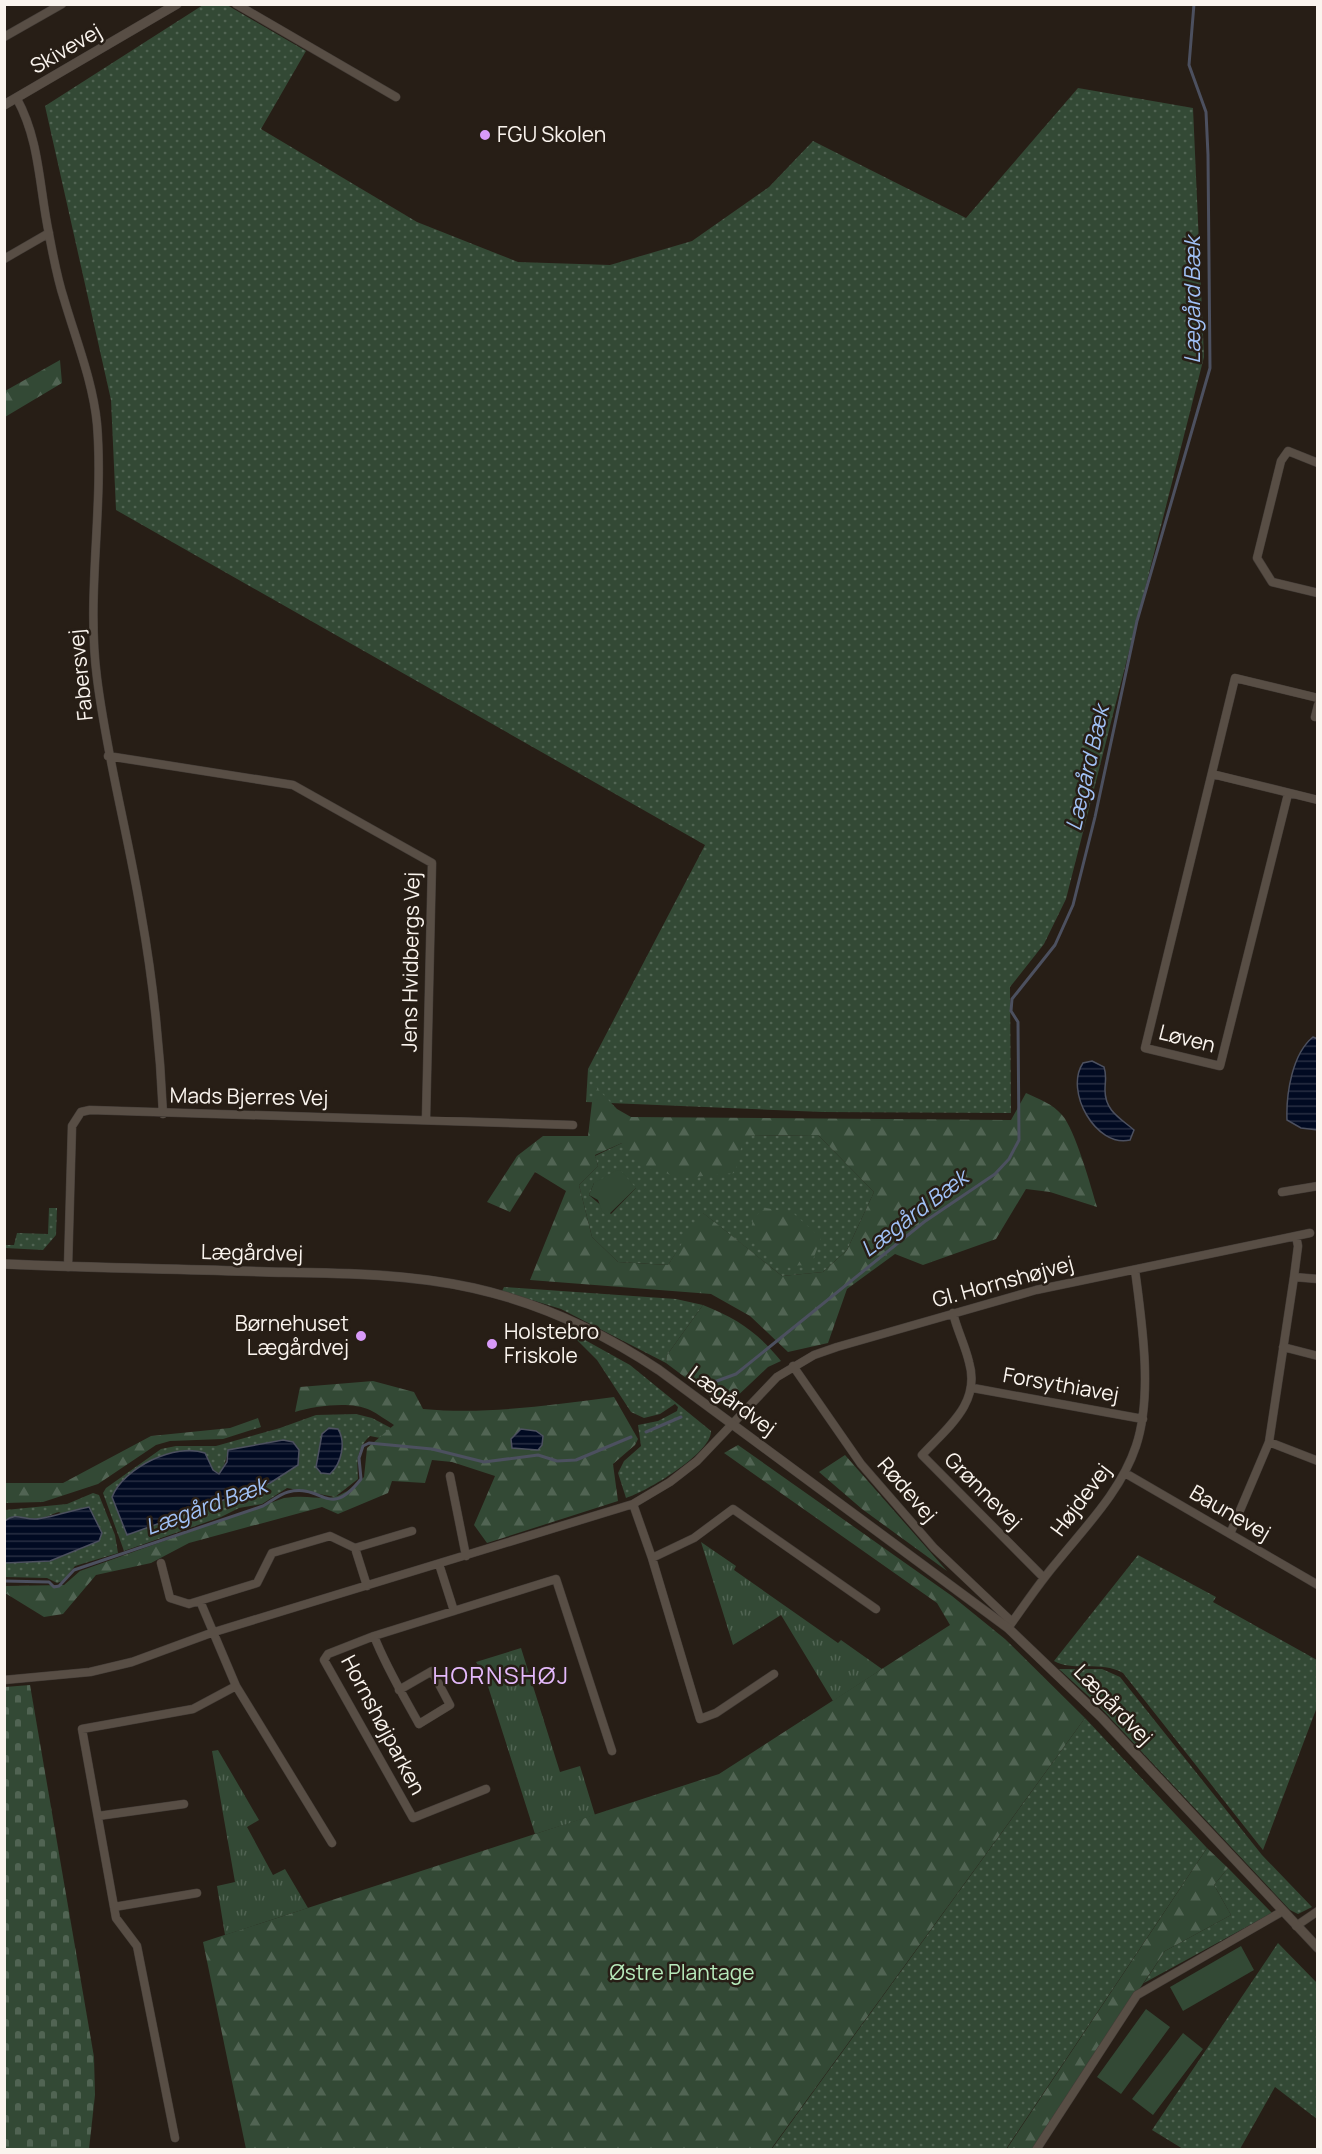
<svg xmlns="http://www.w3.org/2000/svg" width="1322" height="2154" font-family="Manrope,sans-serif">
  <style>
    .grass { fill: url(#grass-dots); fill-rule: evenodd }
    .forest { fill: url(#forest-firs); fill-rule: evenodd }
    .cemetery { fill: url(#cemetery-stones) }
    .park { fill: url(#park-tufts) }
    .pitch { fill: #334935 }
    .water { fill: url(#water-rules); stroke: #4c505f; stroke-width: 1.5 }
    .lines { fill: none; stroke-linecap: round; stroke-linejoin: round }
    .stream { stroke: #4c505f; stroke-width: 3 }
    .minor-casing { stroke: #433c37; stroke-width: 9 }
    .tertiary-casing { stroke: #433c37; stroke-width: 10 }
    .minor { stroke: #584e45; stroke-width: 8 }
    .tertiary { stroke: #584e45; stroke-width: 9 }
    .poi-dot { fill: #d89af8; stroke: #271e16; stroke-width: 2 }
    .labels { text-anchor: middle; stroke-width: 5; stroke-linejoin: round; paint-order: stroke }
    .street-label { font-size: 21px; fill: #faf4ee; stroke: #271e16 }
    .poi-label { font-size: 21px; fill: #faf4ee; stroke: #271e16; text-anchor: start }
    .park-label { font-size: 21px; fill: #b7eabb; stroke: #271e16 }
    .water-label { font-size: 22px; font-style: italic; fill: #a1c1f6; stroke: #271e16 }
    .quarter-label { font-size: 24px; letter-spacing: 1.5px; fill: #e4b9fb; stroke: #271e16 }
  </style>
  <defs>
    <pattern id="grass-dots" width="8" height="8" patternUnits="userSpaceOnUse" patternTransform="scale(1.5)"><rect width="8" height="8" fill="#334935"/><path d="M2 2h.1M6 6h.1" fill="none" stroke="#516453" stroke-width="1.8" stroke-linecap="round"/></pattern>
    <pattern id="forest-firs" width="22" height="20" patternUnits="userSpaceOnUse" patternTransform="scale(1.5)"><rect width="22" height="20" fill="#334935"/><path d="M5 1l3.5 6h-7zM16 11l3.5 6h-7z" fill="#516453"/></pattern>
    <pattern id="cemetery-stones" width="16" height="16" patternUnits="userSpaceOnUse" patternTransform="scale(1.5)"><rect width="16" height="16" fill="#334935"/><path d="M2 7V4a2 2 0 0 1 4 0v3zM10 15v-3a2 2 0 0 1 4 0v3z" fill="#516453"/></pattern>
    <pattern id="park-tufts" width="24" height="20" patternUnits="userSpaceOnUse" patternTransform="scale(1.5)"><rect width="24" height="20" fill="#334935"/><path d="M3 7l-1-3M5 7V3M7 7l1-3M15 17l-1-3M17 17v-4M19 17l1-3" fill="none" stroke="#516453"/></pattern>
    <pattern id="water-rules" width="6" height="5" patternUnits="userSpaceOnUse" patternTransform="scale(1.5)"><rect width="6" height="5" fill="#010a22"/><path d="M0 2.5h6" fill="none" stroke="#272e42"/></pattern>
  </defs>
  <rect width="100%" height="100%" fill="#271e16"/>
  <path class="grass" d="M203,5H227L306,51L261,129L417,222L518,262L610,265L692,241L769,187L813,141L966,218L1078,88L1193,108L1204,357L1066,899L1044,944L1010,987L1011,1113L822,1112L586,1102L588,1069L705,845L116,510L111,400L45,106Z
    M818,1135L874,1192L847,1250L823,1272L782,1276L703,1213L668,1265L618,1262L592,1237L579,1185L598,1166L595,1156L622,1143L744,1136ZM594,1183L636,1188L611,1214L589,1195Z
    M49,1208H57L56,1235L43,1250L5,1248V1245H14L17,1233L48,1234Z
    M504,1287L676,1299L703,1305L667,1355L666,1363L561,1309L502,1291Z
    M567,1330L630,1365L711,1431C712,1453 646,1492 626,1498L618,1473L624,1461L641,1446L638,1425L658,1421L677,1411L678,1407L675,1404L660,1414L644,1418L631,1412L597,1360Z
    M356,1414L372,1418L391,1428L380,1438L370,1436C356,1449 357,1462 358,1479L335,1497L287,1488L262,1504L239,1508L221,1517L124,1551L103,1493L106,1488L161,1449L176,1446H216L280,1428L316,1415ZM283,1440L127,1535L213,1470L221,1474L229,1450Z
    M93,1493L99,1495L115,1535L118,1553L75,1566L63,1581L57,1583L47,1578L5,1577V1563L50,1561L99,1541L59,1512C52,1514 45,1518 39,1519C26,1521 16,1512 5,1521V1510L67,1504Z
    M1138,1555L1216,1597L1213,1602L1317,1660V1707L1263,1850L1123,1673C1100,1660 1074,1672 1054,1661Z
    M1059,1669H1102L1120,1677L1262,1855L1312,1907L1298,1914L1290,1910L1097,1704Z
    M1085,1718L1207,1848L1006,2149L771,2150Z
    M1228,1868L1272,1913L1144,1983L1165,1951L1231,1915L1214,1885Z
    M1278,1943L1317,1983V2119L1275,2087L1240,2149H1183L1152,2130Z"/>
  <path class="forest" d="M60,360L62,383L5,417V391Z
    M594,1085L617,1109L631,1117L1011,1120L1026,1093C1039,1099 1053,1104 1062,1115C1075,1129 1091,1187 1097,1207L1050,1192L1026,1189L996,1239L923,1265L895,1254L847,1289L828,1343L788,1352L750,1316L711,1294L530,1280L566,1191L535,1172L510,1212L487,1202L517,1156L543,1136H588ZM818,1135L874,1192L847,1250L823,1272L782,1276L702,1212L668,1265L618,1262L592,1237L579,1185L598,1166L595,1155L622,1143L639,1165L682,1178L735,1173L744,1136Z
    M766,1208L793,1213L821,1238L811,1265L783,1266L750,1236L753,1218Z
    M703,1305C738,1319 757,1332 781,1361L768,1367L732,1401L718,1402L666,1363L667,1355Z
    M373,1381L414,1392L423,1409C488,1415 550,1405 614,1397L638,1439L635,1445L613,1464L618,1501L487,1543L474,1525L495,1476L452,1462L432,1460L425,1483L392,1481L388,1493L338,1514L322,1507L189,1543L151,1563L96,1575L63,1614L44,1617L5,1593V1586L64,1585L80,1571L284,1498C323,1492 329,1511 364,1477L367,1448L394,1425C386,1420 378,1414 370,1410C350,1401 316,1406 295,1412L300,1387Z
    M258,1418L261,1427L223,1439L170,1441L156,1445L98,1484L43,1502L5,1503V1483H63L151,1436L230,1428Z
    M738,1445L952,1596L1005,1639L1085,1718L771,2149H246L203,1942L719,1774L950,1625L937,1603L724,1453Z
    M845,1455L947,1571L862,1509L819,1472Z
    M1207,1848L1228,1868L1214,1885L1231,1915L1165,1951L1032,2149L1006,2150Z"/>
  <path class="cemetery" d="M30,1685L94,2057L95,2095L89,2149H5V1687Z"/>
  <path class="park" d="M701,1542L736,1566L734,1570L838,1643L841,1640L882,1669L833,1701L781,1615L733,1645Z
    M521,1648L560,1772L580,1766L595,1815L535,1834L485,1677L476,1662Z
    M218,1750L259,1820L247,1827L273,1875L285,1869L308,1908L225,1935L217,1886L235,1882L212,1751Z"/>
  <path class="pitch" d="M617,1170L621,1171L636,1188L607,1216L602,1211L598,1200L589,1195L594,1183Z
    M1241,1946L1254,1970L1183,2011L1170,1987Z
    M1146,2009L1170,2027L1121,2094L1097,2077Z
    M1183,2033L1203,2049L1153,2115L1132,2099Z"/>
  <path class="water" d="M1313,1037L1318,1039L1317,1130L1301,1128L1287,1120C1286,1094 1292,1054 1313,1037Z
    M1092,1061L1104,1067C1107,1076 1105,1081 1105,1090C1105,1111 1120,1118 1134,1130L1130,1140C1096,1148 1064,1091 1083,1063Z
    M329,1428L338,1429C346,1442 342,1463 330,1474L321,1473L316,1467L322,1434Z
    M521,1429L536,1431L543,1436L542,1445L538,1450L512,1448L511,1439Z
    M283,1440L293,1442L299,1450L298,1465L270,1483L127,1535L112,1497C123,1468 176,1442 205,1453L213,1470L219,1474L227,1462L228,1450Z
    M89,1507L102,1533L99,1541L50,1561L5,1563V1521C15,1512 24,1520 36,1519C45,1519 77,1509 89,1507Z"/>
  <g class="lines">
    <path class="stream" d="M714,1382L736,1374L924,1222L995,1174L1009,1159L1019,1140L1018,1022L1011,1011L1012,999L1055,945L1073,905L1095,817L1137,621L1210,368L1208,155L1206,112L1189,65L1194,4
      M646,1432L681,1417
      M4,1581L49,1582L54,1587L59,1586L74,1570L263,1506C270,1502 280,1494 288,1492C324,1483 328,1521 361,1479L359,1458L363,1446L369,1443L432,1449L484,1462L538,1455L557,1461L576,1460L631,1437"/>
    <defs>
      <path id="minor" d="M236,4L396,97
        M4,37L62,4
        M17,99C40,141 39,187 49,234C53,255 57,278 64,299C76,340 93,382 97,424C104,509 86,594 97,678C107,758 128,834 141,913C153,980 160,1046 163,1114
        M4,259L49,233
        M1318,463L1288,451L1281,461L1257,558L1272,582L1318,593
        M1315,717L1318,705
        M108,756L293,785L432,863L426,1119
        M1212,774L1318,800
        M1288,794L1220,1066L1145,1048L1235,678L1318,698
        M1282,1192L1318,1186
        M68,1267L72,1126L81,1112L90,1110L573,1125
        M1294,1277L1318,1279
        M953,1313C957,1330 965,1345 969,1362C981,1403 948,1427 922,1455L1044,1578
        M1283,1347L1318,1356
        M793,1366L861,1464L934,1548L1012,1622
        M973,1388L1143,1419
        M1269,1442L1318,1461
        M1125,1473L1318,1585
        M450,1476L466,1556
        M633,1504L652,1558L700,1719L716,1713L774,1674
        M1230,1534L1269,1442L1294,1277L1298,1246L1296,1236
        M355,1548L367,1586
        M652,1558L694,1538L733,1509L876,1609
        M161,1563L170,1598L189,1604L257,1583L272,1553L330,1536L355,1548L412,1531
        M439,1564L454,1611
        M200,1601L236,1686L332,1843
        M1008,1628C1024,1606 1039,1583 1057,1562C1086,1526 1121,1491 1136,1446C1153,1395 1142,1323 1135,1270
        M374,1636C386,1667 403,1695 419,1724L450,1705L432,1671L399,1690
        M4,1680L90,1672L132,1662L211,1633L633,1504L670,1482L697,1461L777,1377L814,1355L837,1347L1036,1290L1310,1233
        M486,1789L413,1818L324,1660L328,1654L374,1636L556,1579L612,1751
        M98,1816L184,1804
        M114,1907L197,1893
        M1296,1926L1318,1911
        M175,2138L137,1946L116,1918L82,1729L193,1709L236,1686
        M1036,2150L1137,1995L1283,1911"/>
      <path id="tertiary" d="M4,105L177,4
        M4,1264C93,1268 181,1269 269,1272C336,1273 407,1273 473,1288C540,1303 602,1332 659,1370L1008,1628L1102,1718L1318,1948"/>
    </defs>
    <use href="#minor" class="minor-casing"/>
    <use href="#tertiary" class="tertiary-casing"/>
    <use href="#minor" class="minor"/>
    <use href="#tertiary" class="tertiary"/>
  </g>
  <g class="poi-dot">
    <circle cx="485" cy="135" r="6"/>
    <circle cx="361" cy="1336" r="6"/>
    <circle cx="492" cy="1344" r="6"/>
  </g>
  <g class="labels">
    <g class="street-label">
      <text transform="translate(66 49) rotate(-30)" y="7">Skivevej</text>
      <text transform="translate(81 675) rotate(-96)" y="7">Fabersvej</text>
      <text transform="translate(411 962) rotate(-89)" y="7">Jens Hvidbergs Vej</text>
      <text transform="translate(1187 1039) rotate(14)" y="7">Løven</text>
      <text transform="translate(249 1097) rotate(1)" y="7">Mads Bjerres Vej</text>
      <text transform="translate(252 1253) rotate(1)" y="7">Lægårdvej</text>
      <text transform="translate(1003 1282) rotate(-15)" y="7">Gl. Hornshøjvej</text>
      <text transform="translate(1061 1385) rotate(10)" y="7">Forsythiavej</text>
      <text transform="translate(732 1401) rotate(36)" y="7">Lægårdvej</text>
      <text transform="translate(907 1490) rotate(49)" y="7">Rødevej</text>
      <text transform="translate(983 1491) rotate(45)" y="7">Grønnevej</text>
      <text transform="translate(1081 1500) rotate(-53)" y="7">Højdevej</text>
      <text transform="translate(1230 1513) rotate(30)" y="7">Baunevej</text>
      <text transform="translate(1113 1705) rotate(46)" y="7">Lægårdvej</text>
      <text transform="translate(383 1725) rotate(62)" y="7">Hornshøjparken</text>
    </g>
    <g class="poi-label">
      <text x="497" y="142">FGU Skolen</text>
      <text x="349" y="1331" text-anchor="end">Børnehuset<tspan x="349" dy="24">Lægårdvej</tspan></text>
      <text x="504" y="1339">Holstebro<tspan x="504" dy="24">Friskole</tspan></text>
    </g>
    <g class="park-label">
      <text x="682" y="1980">Østre Plantage</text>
    </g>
    <g class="water-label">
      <text transform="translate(1192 300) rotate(-90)" y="8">Lægård Bæk</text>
      <text transform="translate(1087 768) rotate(-77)" y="8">Lægård Bæk</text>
      <text transform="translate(914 1213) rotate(-37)" y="8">Lægård Bæk</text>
      <text transform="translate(206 1506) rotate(-20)" y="8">Lægård Bæk</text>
    </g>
    <g class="quarter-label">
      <text x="501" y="1684">HORNSHØJ</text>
    </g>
  </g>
  <rect width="1322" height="2154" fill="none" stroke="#faf4ee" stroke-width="12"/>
</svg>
